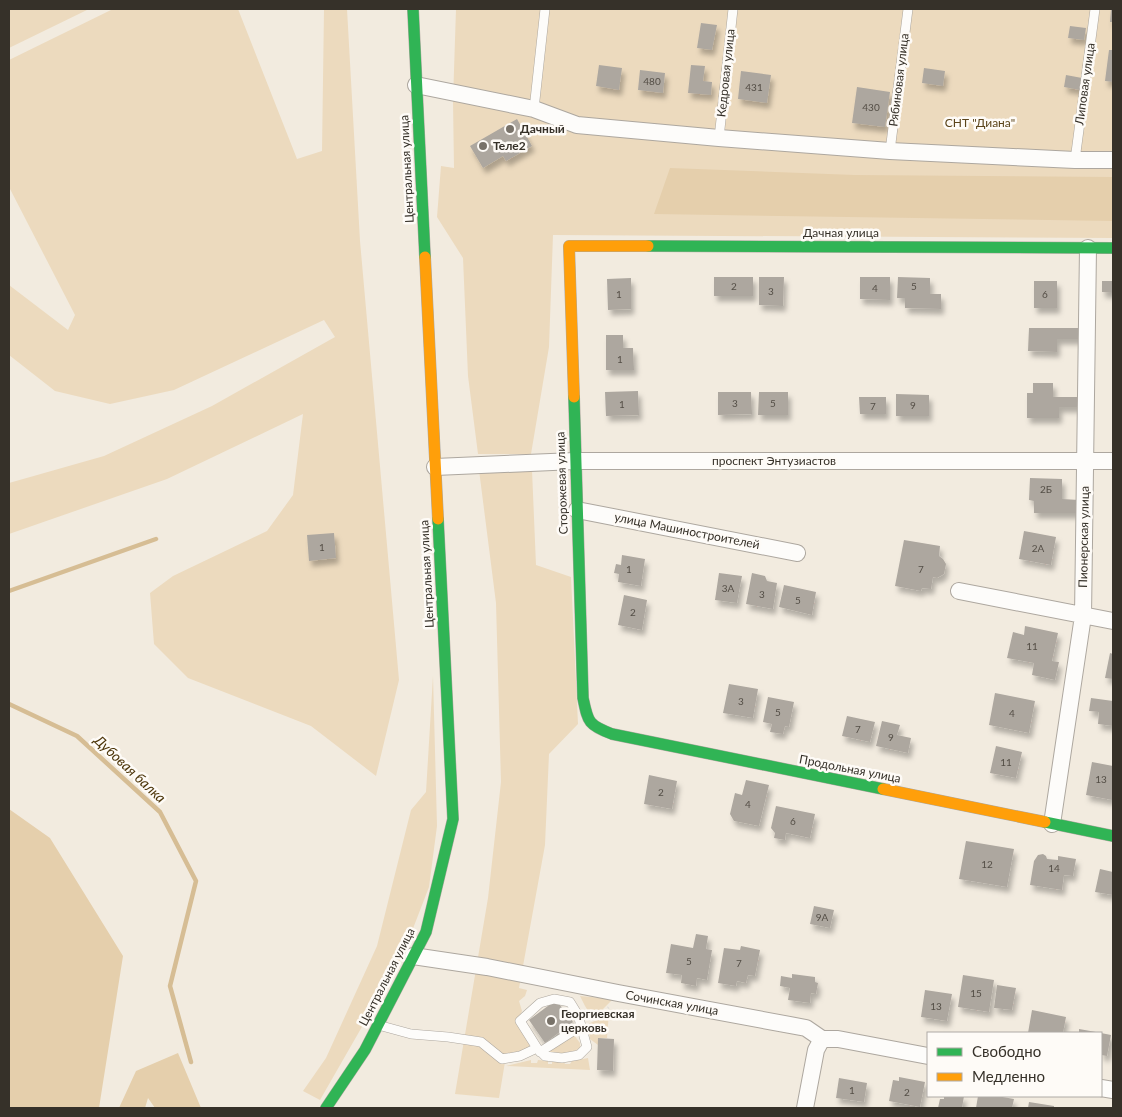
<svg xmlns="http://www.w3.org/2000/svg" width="1122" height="1117" font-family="Lato,sans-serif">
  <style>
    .green { fill: #ecdabe }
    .forest { fill: #e5cfac }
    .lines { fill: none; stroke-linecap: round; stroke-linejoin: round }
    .stream { stroke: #d6bd94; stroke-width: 4.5 }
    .building { fill: #ada79f; filter: url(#shadow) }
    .lane-casing { stroke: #ada79f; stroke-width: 10 }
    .street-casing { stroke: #ada79f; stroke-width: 18 }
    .fast-casing { stroke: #ada79f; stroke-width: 12 }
    .slow-casing { stroke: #ada79f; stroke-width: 12 }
    .path { stroke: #dddad6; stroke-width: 2.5; stroke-dasharray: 1 4; stroke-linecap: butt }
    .lane { stroke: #fdfcfa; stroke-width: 9 }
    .street { stroke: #fdfcfa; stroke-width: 16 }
    .fast { stroke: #30b455; stroke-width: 11 }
    .slow { stroke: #ff9f0a; stroke-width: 11 }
    .poi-dot { fill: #787269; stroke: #fefbf7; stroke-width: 2 }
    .labels { text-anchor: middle; stroke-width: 5; stroke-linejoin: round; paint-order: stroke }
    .number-label { font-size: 10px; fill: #544e46 }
    .street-label { font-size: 12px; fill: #363129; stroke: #fefbf7 }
    .park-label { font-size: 12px; fill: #5b441a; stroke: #fefbf7 }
    .poi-label { font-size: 12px; font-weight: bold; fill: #363129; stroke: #fefbf7; text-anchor: start }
    .water-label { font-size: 14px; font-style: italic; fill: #4b3408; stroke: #fefbf7 }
  </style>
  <defs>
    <filter id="shadow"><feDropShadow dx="3" dy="5.5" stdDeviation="2.5" flood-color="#0004"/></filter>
  </defs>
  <rect width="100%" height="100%" fill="#f2ebdf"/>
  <path class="green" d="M9,9H89L9,48Z
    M113,9H238L297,159L322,151L324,9H347L360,241L399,680L376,776L311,726L188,678L154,644L150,593L173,576L267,531L293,495L303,414L167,479L9,534V483L104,456L212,406L335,337L324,320L174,390L110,404L55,391L9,355V285L68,330L75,315L9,187V60Z
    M456,9H1113V238L553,235L549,347L531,454H478L468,376L463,258L437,217L441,166L454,168L453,101Z
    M479,470H532L536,565L571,577L578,724L549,754L545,845L519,988L527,990L525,996L519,1001L522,1011L520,1016L530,1045C525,1053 515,1054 506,1056L499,1098L455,1094L488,898L501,782L496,603Z
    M433,676L437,826L429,887L402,957L320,1100L303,1091L326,1058L377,946L411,810L426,792Z
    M580,996L613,999L599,1013L592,1017L585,1006Z
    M609,1012L607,1038H598V1045L590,1039L588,1024L599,1019Z
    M574,1035L580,1043V1048C572,1054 556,1054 547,1051Z
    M588,1058L590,1070L506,1066L531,1060V1063H537L538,1060L548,1061V1064H552V1060L564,1062L565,1064H570L572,1061Z"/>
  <path class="forest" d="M670,168L855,175L1113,177V221L654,214Z
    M9,809L50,838L123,956L99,1108H9Z
    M178,1053L201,1108H155L148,1098L145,1108H119L136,1071Z"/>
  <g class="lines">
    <path class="stream" d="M9,591L156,539
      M9,704L77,736L160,812L196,881L170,986L191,1062"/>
  </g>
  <path class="building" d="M1111,9H1113V22H1110Z
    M701,23L717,25L712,50L697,48Z
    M1070,26L1086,28L1084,40L1068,38Z
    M1109,50H1113V82L1105,81Z
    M599,65L622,68L619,90L596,86Z
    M691,65L705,66L703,81L712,82L711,95L688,93Z
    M924,68L945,71L943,86L922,83Z
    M640,70L665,73L663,93L638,90Z
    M741,71L771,75L767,103L738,99Z
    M1066,75L1082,78L1080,90L1064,87Z
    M857,87L890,92L885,127L852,123Z
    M517,119L532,146L506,161L503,156L483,168L470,146Z
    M714,277H753V296H714Z
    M759,277H784L783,306L759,305Z
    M860,277H890V300L860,299Z
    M898,277L930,278V294H941V309L905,308V298H897Z
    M631,278V309L608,310L607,279Z
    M1034,281H1057V308H1034Z
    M1102,281H1113V293L1102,292Z
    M1029,328H1081V339H1057V352L1028,351Z
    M606,335H623V348H633L634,370H606Z
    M1033,383H1053V397H1081L1080,407H1059V418H1027V393H1033Z
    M638,391L639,415L606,416L605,392Z
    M718,392H751L752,414L718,415Z
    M759,392H788V415H758Z
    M896,394L929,395V416H896Z
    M859,397H886V414H860Z
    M1030,478L1062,479V499L1079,500V513H1034V501L1029,500Z
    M1024,531L1056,537L1051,565L1019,559Z
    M334,533L336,558L309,561L307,535Z
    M904,540L940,546L939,556L943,559L946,564L944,574L937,578L933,577L931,589L922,588L921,591L895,586Z
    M622,555L645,559L641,586L618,582L619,574L614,573L616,564L621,565Z
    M719,573L742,576L737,603L715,600Z
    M752,573L765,576L767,581L777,583L773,609L746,604Z
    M784,585L816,592L812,615L779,607Z
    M624,595L647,600L642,630L618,625Z
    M1025,626L1058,633L1052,661L1059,662L1055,680L1032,675L1034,663L1007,658L1013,632L1024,635Z
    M1110,653L1113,654V679L1105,678Z
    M729,684L758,689L753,718L723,713Z
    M995,693L1035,701L1029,733L989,725Z
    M768,697L794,702L789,727L785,726L783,734L770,732L772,724L763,722Z
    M1091,698L1113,701V726L1098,724L1099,712L1089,711Z
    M847,716L875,722L870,742L842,736Z
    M882,721L900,725L897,735L911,738L908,753L876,746Z
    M996,746L1022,752L1016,778L990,773Z
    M1092,762L1113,766V791L1112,800L1086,795Z
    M649,775L677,781L672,809L644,804Z
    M746,780L769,785L759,826L734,821L730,814L735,793L742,795Z
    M776,806L815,814L810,838L786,833L785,840L774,838L775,833L771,828Z
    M966,841L1014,849L1007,887L959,879Z
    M1043,854L1046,856L1047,859L1058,860V856L1076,859L1073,876L1064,875L1062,890L1030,885L1034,861L1038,855Z
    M1100,869L1113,872V895L1095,892Z
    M814,906L834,910L830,928L810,924Z
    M696,934L708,936L706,949L712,950L707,980L697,978L696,986L681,983L682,975L666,973L671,944L693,948Z
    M741,946L760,950L755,976L748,975L746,983L737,981L736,986L718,983L724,948L740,950Z
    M792,974L815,977V982L818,983L816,994L811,993L810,1003L788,1000L790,988L780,986L781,976L792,978Z
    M963,975L994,980L989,1012L958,1007Z
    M997,985L1016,988L1012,1010L994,1008Z
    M925,990L952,994L947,1021L921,1017Z
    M556,1000L573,1022L545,1043L529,1020Z
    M1032,1010L1066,1017L1063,1033H1028Z
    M1079,1029L1096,1032V1033H1079Z
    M1101,1033L1111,1035L1107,1056L1101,1055Z
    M598,1038L614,1039L613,1071L597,1070Z
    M899,1077L925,1082L920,1107L889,1101L893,1080L899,1081Z
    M839,1078L867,1083L864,1102L836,1098Z
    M944,1096H964L962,1108H938L940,1099H944Z
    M978,1096H997L1014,1099L1012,1108H976Z
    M1029,1102L1054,1106V1108H1028Z"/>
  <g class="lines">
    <defs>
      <path id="lane" d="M534,109L545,9
        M719,138L733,9
        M890,151L908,9
        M1075,160L1095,9
        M378,1025L411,1034L448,1037L481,1042L502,1059L520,1056L537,1048L520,1021L540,1003L554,999L570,1002L578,1015L587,1047L579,1055L562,1058L545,1056L537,1048
        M540,1052L581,1026"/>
      <path id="street" d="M416,85L534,109L577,125L719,138L890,151L1075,160H1113
        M435,467L575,461H1113
        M577,510L797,553
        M959,591L1113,621
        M1052,824L1083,616L1088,248
        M413,956L487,967L618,993L806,1028L822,1039H838L928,1056
        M1101,1088L1113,1090
        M805,1108L816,1050L822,1039"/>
      <path id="fast" d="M413,9L425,257
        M648,246L1113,248
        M574,397L583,698C588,722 588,725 612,734L883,789
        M1045,822L1113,836
        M326,1108L365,1050L426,932L453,819L438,519"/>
      <path id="slow" d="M425,257L438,519
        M574,397L569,246H648
        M883,789L1045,822"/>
    </defs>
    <use href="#lane" class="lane-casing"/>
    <use href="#street" class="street-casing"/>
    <use href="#fast" class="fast-casing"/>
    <use href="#slow" class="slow-casing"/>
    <path class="path" d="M592,1020L599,1016L609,1007"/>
    <use href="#lane" class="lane"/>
    <use href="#street" class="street"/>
    <use href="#fast" class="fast"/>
    <use href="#slow" class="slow"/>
  </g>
  <g class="poi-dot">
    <circle cx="510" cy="129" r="5"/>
    <circle cx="483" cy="146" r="5"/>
    <circle cx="551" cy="1021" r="5"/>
  </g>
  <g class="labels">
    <g class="number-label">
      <text x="652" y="85">480</text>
      <text x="754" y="91">431</text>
      <text x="871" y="111">430</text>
      <text x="734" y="290">2</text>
      <text x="914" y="290">5</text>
      <text x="875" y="292">4</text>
      <text x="771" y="295">3</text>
      <text x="619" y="298">1</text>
      <text x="1045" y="298">6</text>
      <text x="620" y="363">1</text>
      <text x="735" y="407">3</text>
      <text x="773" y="407">5</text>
      <text x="622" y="408">1</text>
      <text x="913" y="409">9</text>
      <text x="873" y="410">7</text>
      <text x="1046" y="493">2Б</text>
      <text x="322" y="551">1</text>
      <text x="1038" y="552">2А</text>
      <text x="629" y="573">1</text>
      <text x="921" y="573">7</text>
      <text x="728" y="592">3А</text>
      <text x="762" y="598">3</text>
      <text x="798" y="604">5</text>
      <text x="633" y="616">2</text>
      <text x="1032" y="650">11</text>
      <text x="741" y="705">3</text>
      <text x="778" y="716">5</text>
      <text x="1012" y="717">4</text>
      <text x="858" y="733">7</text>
      <text x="891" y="741">9</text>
      <text x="1006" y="766">11</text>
      <text x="1101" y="783">13</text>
      <text x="661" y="796">2</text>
      <text x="748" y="808">4</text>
      <text x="793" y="825">6</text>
      <text x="987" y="868">12</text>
      <text x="1054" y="872">14</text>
      <text x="822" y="921">9А</text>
      <text x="689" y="965">5</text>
      <text x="739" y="967">7</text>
      <text x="976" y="997">15</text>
      <text x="936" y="1010">13</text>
      <text x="852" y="1094">1</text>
      <text x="907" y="1096">2</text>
    </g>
    <g class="street-label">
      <text transform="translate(726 73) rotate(-84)" y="4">Кедровая улица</text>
      <text transform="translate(899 80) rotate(-83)" y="4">Рябиновая улица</text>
      <text transform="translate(1085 84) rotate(-82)" y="4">Липовая улица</text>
      <text transform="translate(407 169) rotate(-93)" y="4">Центральная улица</text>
      <text x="841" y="237">Дачная улица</text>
      <text x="774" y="465">проспект Энтузиастов</text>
      <text transform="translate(562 483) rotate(-92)" y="4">Сторожевая улица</text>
      <text transform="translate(687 531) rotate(11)" y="4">улица Машиностроителей</text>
      <text transform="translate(1084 537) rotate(-89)" y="4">Пионерская улица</text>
      <text transform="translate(427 574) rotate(-93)" y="4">Центральная улица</text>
      <text transform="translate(850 769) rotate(11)" y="4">Продольная улица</text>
      <text transform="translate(387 977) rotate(-63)" y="4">Центральная улица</text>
      <text transform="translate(672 1003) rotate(10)" y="4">Сочинская улица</text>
    </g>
    <g class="park-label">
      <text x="980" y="127">СНТ "Диана"</text>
    </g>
    <g class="poi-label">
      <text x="520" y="133">Дачный</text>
      <text x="493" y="150">Теле2</text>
      <text x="561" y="1018">Георгиевская<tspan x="561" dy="14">церковь</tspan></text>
    </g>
    <g class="water-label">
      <text transform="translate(130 769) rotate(43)" y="5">Дубовая балка</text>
    </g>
  </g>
  <rect width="1122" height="1117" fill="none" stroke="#363129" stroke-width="20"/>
  <rect x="927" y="1032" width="175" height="65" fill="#fefbf7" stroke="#aeaaa5"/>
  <rect x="937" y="1048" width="25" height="8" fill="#30b455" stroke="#aeaaa5"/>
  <text x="972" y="1057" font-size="15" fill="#363129">Свободно</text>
  <rect x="937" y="1073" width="25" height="8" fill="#ff9f0a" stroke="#aeaaa5"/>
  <text x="972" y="1082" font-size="15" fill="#363129">Медленно</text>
</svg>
